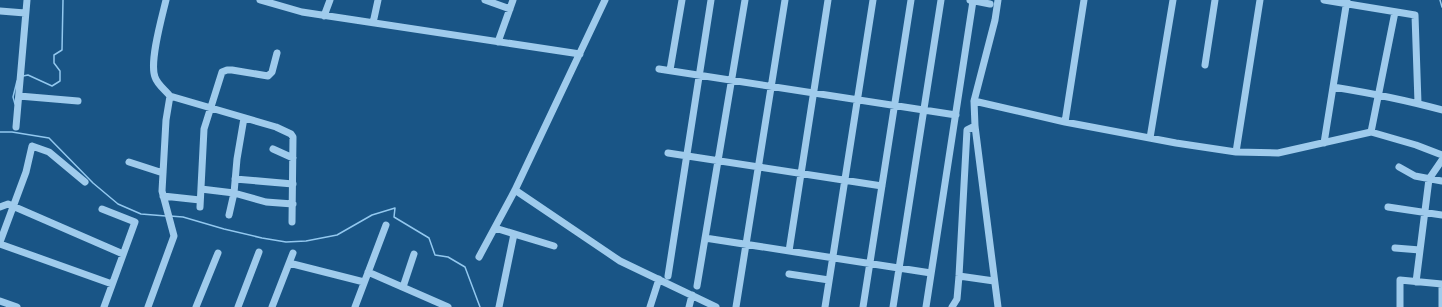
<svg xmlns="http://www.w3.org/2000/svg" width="1442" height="307" font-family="Cabin,sans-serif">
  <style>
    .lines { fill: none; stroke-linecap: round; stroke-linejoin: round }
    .stream { stroke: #92c8ef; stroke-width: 1.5 }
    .minor { stroke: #9fcbec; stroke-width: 7 }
  </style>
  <rect width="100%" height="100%" fill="#195586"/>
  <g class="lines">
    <path class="stream" d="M1440,0L1442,7
      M23,76L28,75L52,86L60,81V71L54,63V55L62,50L63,0
      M15,104L13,97L17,81
      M0,132H12L49,138L93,183L118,204L141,214L166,216
      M170,216L183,217L224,229L262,238L286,242L306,241L337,235L372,215L395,208L394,217L429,238L435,255L448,257L465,267L480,307"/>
    <path class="minor" d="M166,0C162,17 149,62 155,77C157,84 165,90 170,96L276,127L291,134L293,137L292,222
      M260,0L302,12L580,54
      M485,0L510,9
      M970,0L990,4
      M1324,0L1415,15L1418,103
      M0,11L25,13
      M324,16L330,0
      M373,23L378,0
      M498,42L513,0
      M1205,65L1215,0
      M659,69L956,115
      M670,70L682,0
      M1333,87C1370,93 1406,100 1442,110
      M19,96L78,101
      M974,101L1065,122L1176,143L1236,152L1278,153L1371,132L1416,145L1442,155
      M1065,122L1084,0
      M16,127L27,0
      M1371,132L1395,12
      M1150,138L1173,0
      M1324,143L1347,0
      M273,149L293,158
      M1236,152L1260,0
      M668,153L882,186
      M129,162L163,173
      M1399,167L1415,176L1442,181
      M235,179L293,184
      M201,189L234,193L266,202L293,204
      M515,190L620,261L716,307
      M163,196L200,200
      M0,207L8,204L123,254
      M200,207L204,129L222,72L227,70H232L268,76L272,72L277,53
      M1388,207L1442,215
      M102,209L135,222L104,307
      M229,215L234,193L237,159L244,118
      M495,228L554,246
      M705,238L931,273
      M0,242L26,172L32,146L49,152L85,182
      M0,244L112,284
      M1395,248L1420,250
      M789,251L828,0
      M479,257L515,190L605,0
      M289,263L364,282
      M368,272L448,307
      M789,274L829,280
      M668,276L711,0
      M959,276L994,281
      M1416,282L1429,179L1442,160
      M697,286L745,0
      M403,287L414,254
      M0,301L17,307
      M148,307L174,236L162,191L166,120L170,96
      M196,307L218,253
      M238,307L259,252
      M272,307L293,253
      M355,307L386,225
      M499,307L514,234
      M650,307L659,279
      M689,307L692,295
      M736,307L785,0
      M825,307L873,0
      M863,307L911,0
      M893,307L941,0
      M926,307L973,1
      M952,307L957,299L959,276L967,130L975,126
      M998,307L975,126L974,101L995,20L998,0
      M1400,307V280L1442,284
      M1442,307V285"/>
  </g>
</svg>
